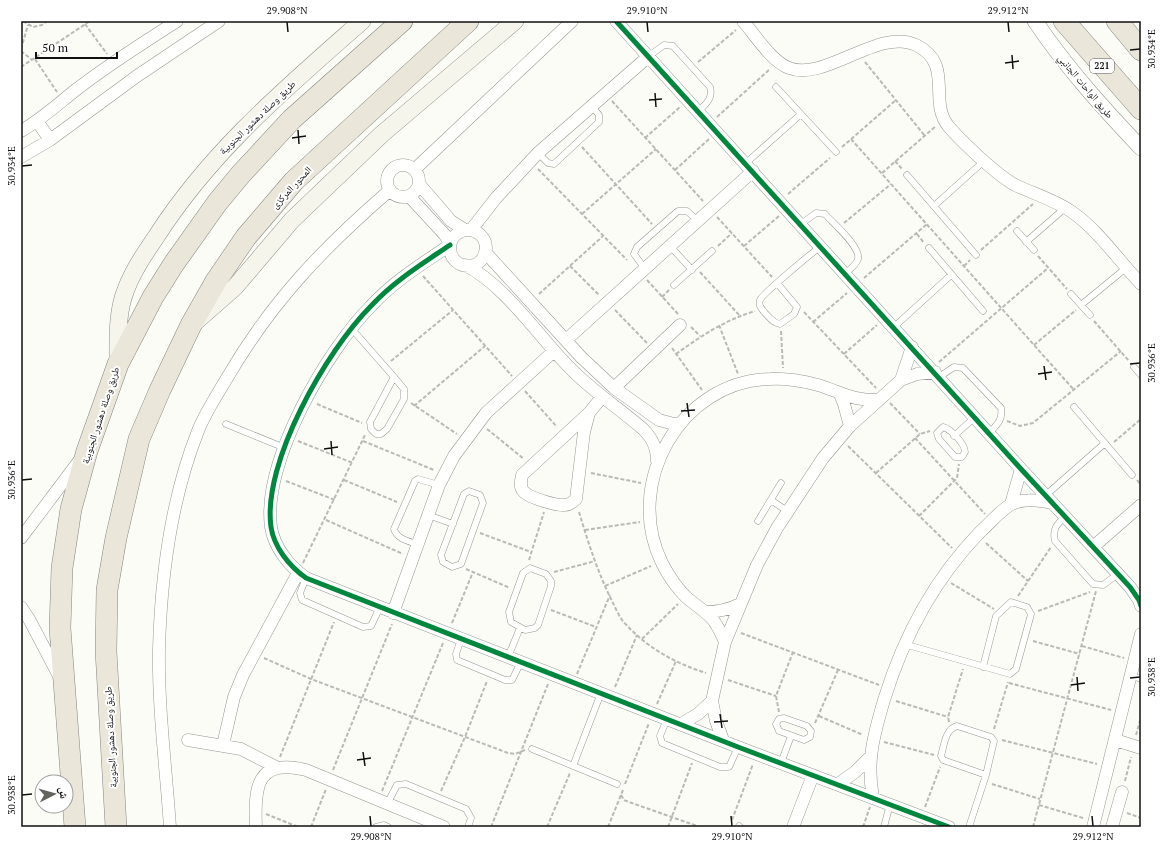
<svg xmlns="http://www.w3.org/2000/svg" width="1162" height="848" font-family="'PT Serif','Noto Naskh Arabic',serif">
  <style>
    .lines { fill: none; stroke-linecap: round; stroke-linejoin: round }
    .service-casing { stroke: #969694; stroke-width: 7 }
    .minor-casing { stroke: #969694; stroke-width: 13 }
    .tertiary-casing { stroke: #969694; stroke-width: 16 }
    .secondary-casing { stroke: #8d8d8a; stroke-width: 18 }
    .trunk-casing { stroke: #848481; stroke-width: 22 }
    .path { stroke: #b9b9b8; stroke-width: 2; stroke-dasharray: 4 2; stroke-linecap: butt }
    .service { stroke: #fffffe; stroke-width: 6 }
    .minor { stroke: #fffffe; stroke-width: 12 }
    .tertiary { stroke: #fffffe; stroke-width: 15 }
    .secondary { stroke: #f5f5ec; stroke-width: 17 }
    .trunk { stroke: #eae6da; stroke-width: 21 }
    .cycleway-casing { stroke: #fff; stroke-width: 8 }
    .cycleway { stroke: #00873e; stroke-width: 5 }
    .ticks { fill: none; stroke: #101010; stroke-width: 1.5 }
    .labels { text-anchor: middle; stroke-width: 4; stroke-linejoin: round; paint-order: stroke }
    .shield { fill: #fff; stroke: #585858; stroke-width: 1 }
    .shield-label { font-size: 9px; font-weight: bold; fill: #101010 }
    .street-label { font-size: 10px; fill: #101010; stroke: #fff }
    .neatline { fill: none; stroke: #101010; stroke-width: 1.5 }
    .ticks-label { font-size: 10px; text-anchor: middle; fill: #101010 }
  </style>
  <rect width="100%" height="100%" fill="#fcfcf6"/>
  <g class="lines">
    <defs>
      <path id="service" d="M649,56L664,45L673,46L710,87C713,98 707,103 699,111
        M776,87L836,152
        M538,153L548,163L554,164L599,122V115L591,105
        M746,163L801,114
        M907,175L976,255
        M934,206L984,161
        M801,224L816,213L825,214C834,224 861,247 858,259C856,265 850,269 846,273
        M1017,231L1034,250
        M1026,242L1065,208
        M670,246L692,270
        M929,248L983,311
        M645,269L634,254L637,247L678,211H687L698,221
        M777,283L797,307L794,314L780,324C773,323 770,318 765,313C762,309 758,306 760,300C762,294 812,253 821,246
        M674,285L712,251
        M1071,294L1090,315
        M1081,305L1126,268
        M894,327L951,275
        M351,328L394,377L370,422L371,429L376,434H381L387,429L404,399V389L394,377
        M1134,367L1141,375
        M939,377L954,367L963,368L1001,408C1003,420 997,425 989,433
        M1074,407L1132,475
        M226,424L285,448
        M943,427C951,429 965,444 965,452L962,457H955L939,439L937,433Z
        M954,436L975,417
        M469,491L480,495L483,503L461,564L452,567L443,562L441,555L464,494Z
        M1046,495L1105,443
        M771,500L787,511
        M428,515L453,524
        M1065,517C1057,524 1052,529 1055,541L1093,584L1103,585L1118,574
        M758,521L781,483
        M417,544C408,541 397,539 394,529L415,481L418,479L439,485
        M530,568L546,574L551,581V586L538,625L535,628L525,630L511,622L509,612L523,573Z
        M306,578L300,593L302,600L363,627L371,626L380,607
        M461,639L456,654L457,660L505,680H512L521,662
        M904,644L1010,674L1016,669L1030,618L1031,614L1027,607L1011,602L996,616L983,667
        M508,657L520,628
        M1132,676L1141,679
        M784,718L807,726L811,731L810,737L804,740L779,731L776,724L779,719Z
        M667,719L660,736L662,743L720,767H729L738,747
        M532,749L617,784
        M781,763L791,736
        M573,766L601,693
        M387,804L397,785L406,784L466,809L471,818L468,827
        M739,826L740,827
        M376,827L384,825L388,827
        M884,827L890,804
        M969,827L986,775L994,741L991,737L957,726C945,729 944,746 941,756L943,760L986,775"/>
      <path id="minor" d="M616,21L1021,469L1130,587L1139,600L1141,606
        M743,21C755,35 772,62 789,68C825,82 879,27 916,45C955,64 927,101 949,127C963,143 997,175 1015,185C1034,194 1055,200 1072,212C1097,229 1120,262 1141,284
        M37,121L50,140
        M21,131C42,119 59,103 77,89C109,64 143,43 177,21
        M21,157L50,140L137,76L219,21
        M387 181a16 16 0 1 1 32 0a16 16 0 1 1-32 0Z
        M415,169L572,21
        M419,184L451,221L465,230
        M409,196L445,235L450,244
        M471,230L496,198L538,153L649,56
        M450 248a18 18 0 1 1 36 0a18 18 0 1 1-36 0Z
        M450,245C422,264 394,281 371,306C327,350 262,462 271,527C274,547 289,566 306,578L738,747L949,827
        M485,252L581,357L614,388L659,420L674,424L681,423
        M465,265C504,284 539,337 570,368C592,391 619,408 643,429C652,438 657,447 657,461
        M566,340L753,171
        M901,380L912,347
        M614,388L680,325
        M840,394L844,404L850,426
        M589,413L522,475C521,481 519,487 524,492C530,498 557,506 565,505C570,505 573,502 576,499L584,432L589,413L602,397
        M1011,504L1021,469
        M21,538L79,461
        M1093,547L1141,505
        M21,607L29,619L59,676
        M705,612C719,612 728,610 740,604
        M393,613L439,485L454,456L486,413L554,351
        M725,642C722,635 718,627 714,621C706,611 695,605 686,597C676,587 668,575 662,563C623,484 680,381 770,379C786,378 802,381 818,385C841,392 853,401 879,400
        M681,724L698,714L712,701
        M188,740L241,749L276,767
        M723,740L716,721L712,701L725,642L757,565L777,528L823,458L850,426L901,380L917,374L935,372
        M1115,740L1141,748
        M223,745L234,697L243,675L298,573
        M838,784L855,772L870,757
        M873,797C866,762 874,734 884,700C904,635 934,579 981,531C990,523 1000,511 1010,505C1022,498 1039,500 1052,503
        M170,827C166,768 158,708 159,649C161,576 171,499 198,431C205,413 217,395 227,378C272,301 323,248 390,190
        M256,827C254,786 257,758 306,770L444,827
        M793,827L813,775
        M1093,827L1141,634
        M1112,827L1122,792"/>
      <path id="tertiary" d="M1035,21C1066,67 1103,108 1141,148"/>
      <path id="secondary" d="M194,323L235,287L292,220L382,134L515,21
        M118,364C118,342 117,319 123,298C130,275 143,256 156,237C211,151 286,88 362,21"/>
      <path id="trunk" d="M1064,21L1141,109
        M1117,21L1141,50
        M75,827L60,628L62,568L71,509L87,451L118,364L153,297L173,265L217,203L241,174L292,119L402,21
        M116,827L106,651L107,590L116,538L139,439L160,390L191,325L216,281L246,237L294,181L468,21"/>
    </defs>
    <use href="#service" class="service-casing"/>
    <use href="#minor" class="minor-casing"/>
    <use href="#tertiary" class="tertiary-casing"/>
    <use href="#secondary" class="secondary-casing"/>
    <use href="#trunk" class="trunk-casing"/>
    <path class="path" d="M23,21L33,27L42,25L47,21
      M85,24L107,54
      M21,49L28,25
      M21,51L32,60
      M35,59L57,92
      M698,62L736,30
      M865,62L925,136
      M21,67L90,21
      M612,101L703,201
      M717,117L770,69
      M645,138L680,107
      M851,139L1074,390
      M582,147L652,224
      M842,147L896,100
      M895,161L902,169
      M538,169L627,260
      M675,170L709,139
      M882,173L936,126
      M788,194L830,158
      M582,214L656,149
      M717,217L772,277
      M844,223L891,184
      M917,234L924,243
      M718,246L732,233
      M744,246L779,216
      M981,250L1033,204
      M1038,256L1067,289
      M570,266L599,295
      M964,266L970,260
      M700,272L740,316
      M423,276L512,376
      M864,278L927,224
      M647,280L678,314
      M539,294L603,236
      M662,297L669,290
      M615,310L647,343
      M804,312L876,388
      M1094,321L1129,361
      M813,322L847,293
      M719,325L738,374
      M691,327L700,336
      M781,331L783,368
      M1034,345L1076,310
      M672,348L702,390
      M676,354C701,336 725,320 755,311
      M844,354L877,325
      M391,361L453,310
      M939,362L1048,268
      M525,391L557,427
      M411,403L457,434
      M890,403L920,434
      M317,404L362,423
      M414,406L485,346
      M1007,421L1020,426L1033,423L1121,351
      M487,429L524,459
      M915,438L985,514
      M298,441L353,463
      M363,441L434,470
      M1114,442L1141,419
      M848,446L952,548
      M591,473L641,483
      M876,473L920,434L930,431
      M344,480L397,502
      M1137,480L1141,485
      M286,481L335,500
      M579,512C588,542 598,573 612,601C615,607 618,614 622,620C644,646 674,663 706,673
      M919,516L957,478L959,464
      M326,520L403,554
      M585,530L640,522
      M480,533L531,552
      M986,543L1028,581
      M529,560L544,512
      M303,563L365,435
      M466,569L510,588
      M554,572L595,561
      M951,583L994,609
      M605,586L651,566
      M1018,596L1051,547
      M551,610L596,627
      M1038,611L1090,592
      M452,623L473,572
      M741,633L879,685
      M642,639L678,604
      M1033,641L1080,654
      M1082,646L1124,658
      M264,658L311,679L508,753L515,754L525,750
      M577,674L610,595
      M728,680L776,696
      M1009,683L1111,710
      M615,687L637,635
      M896,701L948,717
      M657,704L676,661
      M779,712L776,696L793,652
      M819,716L863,735
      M949,722L948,717L963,669
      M815,723L838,670
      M994,729L1008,682
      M1136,735L1141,717
      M1002,740L1097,764
      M884,742L934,755
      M280,757L334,622
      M333,770L392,624
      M1125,781L1131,757
      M625,784L649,723
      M992,784L1040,799
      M382,791L443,643
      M441,791L465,737L487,681
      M621,795L624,800L629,802L700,827
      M1039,805L1083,818
      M925,807L940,767
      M1127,813L1141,818
      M266,814L298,827
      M732,820L753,764
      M311,827L326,789
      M491,827L548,684
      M547,827L570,773
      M608,827L623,790
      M668,827L692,763
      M863,827L870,807
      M1033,827L1096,591"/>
    <use href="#service" class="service"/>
    <use href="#minor" class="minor"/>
    <use href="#tertiary" class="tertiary"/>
    <use href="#secondary" class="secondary"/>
    <use href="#trunk" class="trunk"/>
    <defs>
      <path id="cycleway" d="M616,21L1021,469L1130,587L1139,600L1141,606
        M450,245C422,264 394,281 371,306C327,350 262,462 271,527C274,547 289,566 306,578L738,747L949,827"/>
    </defs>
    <use href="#cycleway" class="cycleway-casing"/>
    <use href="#cycleway" class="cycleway"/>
  </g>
  <path class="ticks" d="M287,22L288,32M647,22L648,32M1008,22L1009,32M1130,50L1140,49M1012,55L1013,69M1005,63L1019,61M655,93L656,107M649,100L662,99M298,130L299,144M292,138L306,136M22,166L32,165M1130,364L1140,363M1044,366L1046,380M1038,374L1052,372M687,403L689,417M681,411L695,410M331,441L332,455M324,449L338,447M22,480L32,479M1077,677L1078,691M1130,678L1140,677M1071,685L1085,683M720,714L722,728M714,722L728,721M363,752L365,766M357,760L371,758M22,795L32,794M370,816L371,826M731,816L732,826M1092,816L1093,826"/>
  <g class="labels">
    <rect class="shield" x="1090" y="59" width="24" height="14" rx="3"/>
    <g class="shield-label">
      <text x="1102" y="69">221</text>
    </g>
    <g class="street-label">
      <text transform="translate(1086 86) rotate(50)" y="4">طريق الواحات الجانبي</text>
      <text transform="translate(257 117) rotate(-44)" y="4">طريق وصلة دهشور الجنوبية</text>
      <text transform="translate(291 187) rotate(-47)" y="4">المحور المركزى</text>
      <text transform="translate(100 415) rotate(-72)" y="4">طريق وصلة دهشور الجنوبية</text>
      <text transform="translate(110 737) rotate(-93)" y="4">طريق وصلة دهشور الجنوبية</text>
    </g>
  </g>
  <rect width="1162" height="848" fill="none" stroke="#ffffff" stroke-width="44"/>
  <g transform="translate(54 794) rotate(84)"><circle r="19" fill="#ffffff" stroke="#9f9f9f"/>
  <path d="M0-3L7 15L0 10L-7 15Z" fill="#636360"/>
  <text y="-6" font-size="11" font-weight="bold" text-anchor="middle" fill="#101010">ش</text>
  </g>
  <path d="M36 52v6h81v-6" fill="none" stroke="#101010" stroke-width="2"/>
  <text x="42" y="52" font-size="12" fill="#101010" stroke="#ffffff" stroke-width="3" paint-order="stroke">50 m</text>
  <rect x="22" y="22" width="1118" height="804" class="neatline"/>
  <g class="ticks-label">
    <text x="287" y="14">29.908°N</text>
    <text x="647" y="14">29.910°N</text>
    <text x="1008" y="14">29.912°N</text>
    <text transform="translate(1151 49) rotate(-90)" y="4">30.934°E</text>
    <text transform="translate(11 166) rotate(-90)" y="4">30.934°E</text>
    <text transform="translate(1151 363) rotate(-90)" y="4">30.936°E</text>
    <text transform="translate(11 480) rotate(-90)" y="4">30.936°E</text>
    <text transform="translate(1151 677) rotate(-90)" y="4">30.938°E</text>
    <text transform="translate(11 795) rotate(-90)" y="4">30.938°E</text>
    <text x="371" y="840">29.908°N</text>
    <text x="732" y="840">29.910°N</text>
    <text x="1093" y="840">29.912°N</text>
  </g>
</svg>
